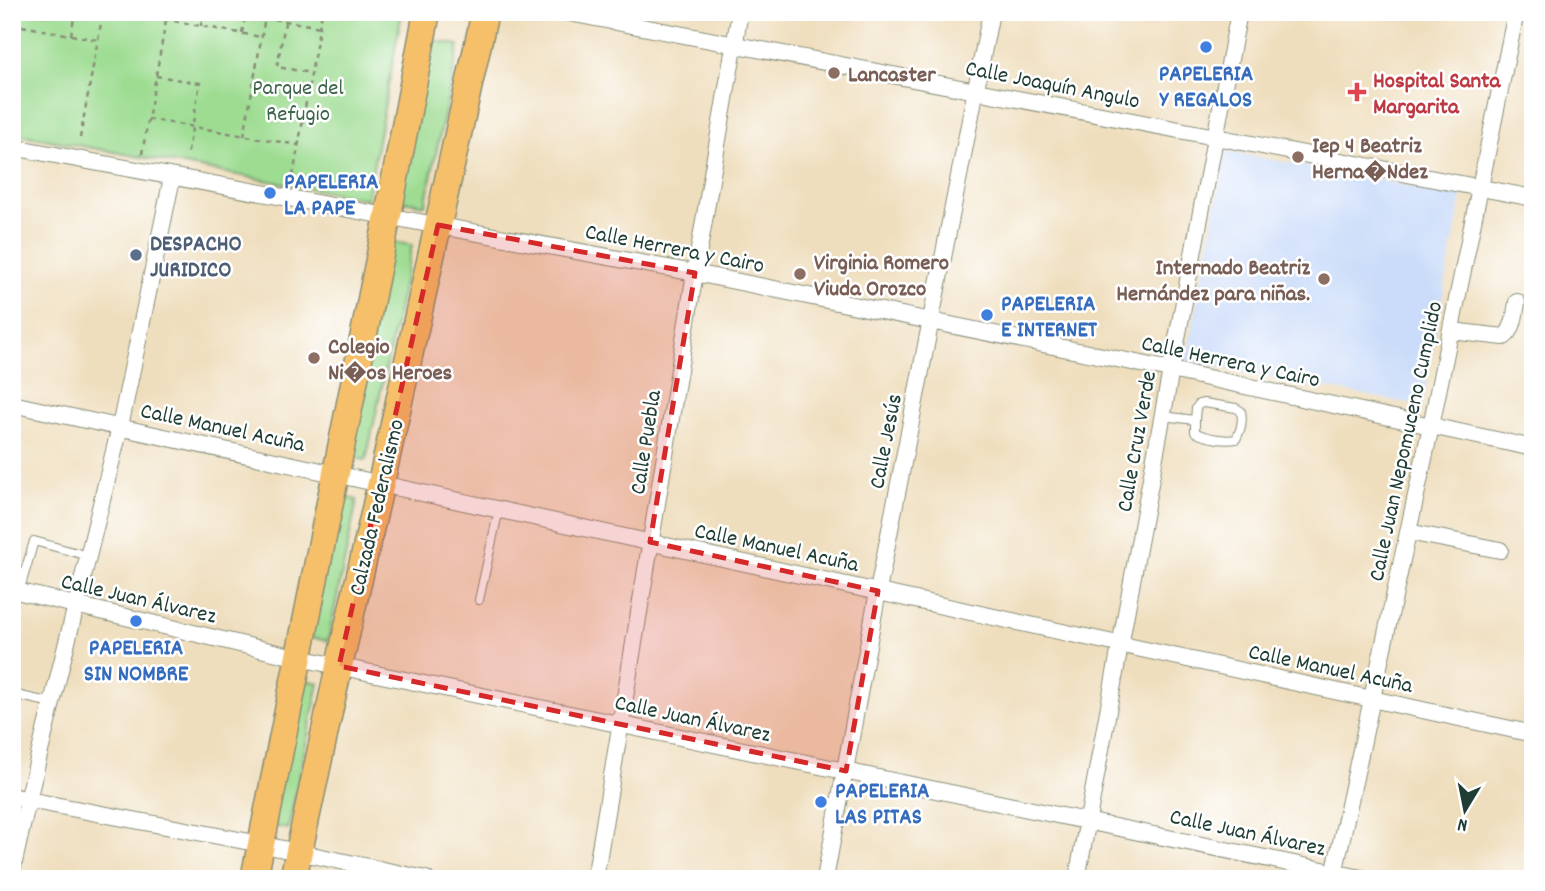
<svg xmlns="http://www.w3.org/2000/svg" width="1545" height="891" font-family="Dekko,sans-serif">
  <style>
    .built { fill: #cadcf9 }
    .green { fill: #9ddc91; stroke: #5e8c62; stroke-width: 2 }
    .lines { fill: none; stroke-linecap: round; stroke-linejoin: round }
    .lane-casing { stroke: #878e78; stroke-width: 10 }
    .street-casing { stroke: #878e78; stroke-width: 18 }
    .primary-casing { stroke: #878e78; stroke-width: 29 }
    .path { stroke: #878e78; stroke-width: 2.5; stroke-dasharray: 5 5; stroke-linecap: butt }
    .lane { stroke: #fff; stroke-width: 8 }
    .street { stroke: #fff; stroke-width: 16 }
    .primary { stroke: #f6c06b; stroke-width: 26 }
    .marked { fill: #d62828; fill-opacity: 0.2; stroke: #d62828; stroke-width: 5; stroke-dasharray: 14 9; stroke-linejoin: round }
    .shop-dot { fill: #3f7fe0; stroke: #fff; stroke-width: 2.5 }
    .education-dot { fill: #8d6e63; stroke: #fff; stroke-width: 2.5 }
    .health-dot { fill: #e0444e; stroke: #fff; stroke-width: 2.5 }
    .service-dot { fill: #5c6f8a; stroke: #fff; stroke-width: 2.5 }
    .labels { text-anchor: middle; stroke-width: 5; stroke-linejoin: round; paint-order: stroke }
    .shop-label { font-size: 23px; font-weight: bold; fill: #366cbe; stroke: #fff; text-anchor: start }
    .education-label { font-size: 23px; font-weight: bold; fill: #785e54; stroke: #fff; text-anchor: start }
    .health-label { font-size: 23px; font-weight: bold; fill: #be3a42; stroke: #fff; text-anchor: start }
    .street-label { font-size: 23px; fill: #1f3d34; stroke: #fff }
    .park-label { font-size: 23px; fill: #3e654b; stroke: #fff }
    .service-label { font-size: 23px; font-weight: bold; fill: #4e5e75; stroke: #fff; text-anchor: start }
  </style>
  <rect width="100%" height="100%" fill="#fff"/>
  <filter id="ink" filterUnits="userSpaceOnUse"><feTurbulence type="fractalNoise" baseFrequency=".0143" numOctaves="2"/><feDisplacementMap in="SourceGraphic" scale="14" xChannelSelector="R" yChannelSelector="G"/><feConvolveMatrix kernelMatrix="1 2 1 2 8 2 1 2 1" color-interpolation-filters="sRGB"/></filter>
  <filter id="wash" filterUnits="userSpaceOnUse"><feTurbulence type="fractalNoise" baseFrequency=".00686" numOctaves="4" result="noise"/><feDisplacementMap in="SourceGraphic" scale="28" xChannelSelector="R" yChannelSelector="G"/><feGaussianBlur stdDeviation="1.57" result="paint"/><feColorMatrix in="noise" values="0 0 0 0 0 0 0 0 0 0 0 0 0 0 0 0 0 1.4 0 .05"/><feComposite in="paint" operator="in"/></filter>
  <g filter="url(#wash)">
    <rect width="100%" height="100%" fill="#efdebd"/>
    <path class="built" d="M1226,151L1462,196L1422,406L1186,361Z"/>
    <path class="green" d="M18,12H402L367,199L12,133V42Z
      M431,40L459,45L425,205L399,200Z
      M391,242L412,245L366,460L346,456Z
      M339,496L357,500L328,641L309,637Z
      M300,679L319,683L288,829L269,825Z"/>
  </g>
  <g filter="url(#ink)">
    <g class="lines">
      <defs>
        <path id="lane" d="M1163,416L1195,420V432C1205,438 1225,441 1236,439C1241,430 1243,420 1241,411L1236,408L1204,403L1199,404L1196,408L1195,420
          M19,592L34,541L88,556
          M479,600L499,509
          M12,694L52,703"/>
        <path id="street" d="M564,12L1533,198
          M12,147L695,273L1171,370L1533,448
          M1451,331L1504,337C1514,330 1515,314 1517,302
          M12,404L1533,734
          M1408,532L1500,550
          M12,590L299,658L1366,879
          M12,796L28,800L250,842L426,879
          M12,871L28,800L120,427L172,178
          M595,879L695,273L740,12
          M825,879L878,591L991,12
          M1077,879L1171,370L1239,12
          M1333,879L1431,426L1516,12"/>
        <path id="primary" d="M254,879L388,215L427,12
          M293,879L339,666L381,483L485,12"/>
      </defs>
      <use href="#lane" class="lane-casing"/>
      <use href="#street" class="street-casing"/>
      <use href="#primary" class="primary-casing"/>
      <path class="path" d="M125,12L261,37
        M287,12L277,67L311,73
        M245,14L320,27
        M22,26L98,40
        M201,26L203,12
        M242,33L246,13
        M71,35L75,12
        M156,76L200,83L187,157
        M148,119L298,145
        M244,136L265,17
        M80,138L103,12
        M142,154L166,20
        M293,176L322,12"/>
      <use href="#lane" class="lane"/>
      <use href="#street" class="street"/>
      <use href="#primary" class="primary"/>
    </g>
  </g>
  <path class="marked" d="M438,225L695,273L650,542L878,591L846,771L339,666Z"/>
  <g class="shop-dot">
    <circle cx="1206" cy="47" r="7"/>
    <circle cx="270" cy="193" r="7"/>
    <circle cx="987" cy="315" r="7"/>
    <circle cx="136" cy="621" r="7"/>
    <circle cx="821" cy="802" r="7"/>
  </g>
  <g class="education-dot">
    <circle cx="834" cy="73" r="7"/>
    <circle cx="1298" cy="157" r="7"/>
    <circle cx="800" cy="274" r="7"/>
    <circle cx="1324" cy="279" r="7"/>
    <circle cx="314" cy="358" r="7"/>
  </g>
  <path class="health-dot" d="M1353.5 81.5h7v7h7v7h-7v7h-7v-7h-7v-7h7z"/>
  <circle class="service-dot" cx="136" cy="255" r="7"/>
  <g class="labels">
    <g class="shop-label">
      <text x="1206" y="80" text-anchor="middle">PAPELERIA<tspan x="1206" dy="26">Y REGALOS</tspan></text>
      <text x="284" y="188">PAPELERIA<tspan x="284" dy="26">LA PAPE</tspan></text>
      <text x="1001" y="310">PAPELERIA<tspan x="1001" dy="26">E INTERNET</tspan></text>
      <text x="136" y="654" text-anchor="middle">PAPELERIA<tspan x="136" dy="26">SIN NOMBRE</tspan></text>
      <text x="835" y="797">PAPELERIA<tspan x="835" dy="26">LAS PITAS</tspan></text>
    </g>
    <g class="education-label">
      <text x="848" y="81">Lancaster</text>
      <text x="1312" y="152">Iep 4 Beatriz<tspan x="1312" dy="26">Herna�Ndez</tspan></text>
      <text x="814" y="269">Virginia Romero<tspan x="814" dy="26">Viuda Orozco</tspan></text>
      <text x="1310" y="274" text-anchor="end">Internado Beatriz<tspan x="1310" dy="26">Hernández para niñas.</tspan></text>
      <text x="328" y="353">Colegio<tspan x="328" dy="26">Ni�os Heroes</tspan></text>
    </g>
    <g class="health-label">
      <text x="1373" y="87">Hospital Santa<tspan x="1373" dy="26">Margarita</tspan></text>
    </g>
    <g class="street-label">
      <text transform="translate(1053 83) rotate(11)" y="8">Calle Joaquín Angulo</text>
      <text transform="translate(675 247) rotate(11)" y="8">Calle Herrera y Cairo</text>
      <text transform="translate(1231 360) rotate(12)" y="8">Calle Herrera y Cairo</text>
      <text transform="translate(223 426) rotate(12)" y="8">Calle Manuel Acuña</text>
      <text transform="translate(884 441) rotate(-79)" y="8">Calle Jesús</text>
      <text transform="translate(1135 441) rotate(-80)" y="8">Calle Cruz Verde</text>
      <text transform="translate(1404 441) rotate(-78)" y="8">Calle Juan Nepomuceno Cumplido</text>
      <text transform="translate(644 442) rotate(-81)" y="8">Calle Puebla</text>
      <text transform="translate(375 507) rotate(-77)" y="8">Calzada Federalismo</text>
      <text transform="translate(777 546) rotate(12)" y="8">Calle Manuel Acuña</text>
      <text transform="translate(139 597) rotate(13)" y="8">Calle Juan Álvarez</text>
      <text transform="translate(1331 667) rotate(12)" y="8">Calle Manuel Acuña</text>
      <text transform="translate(693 717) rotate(12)" y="8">Calle Juan Álvarez</text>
      <text transform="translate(1248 831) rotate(12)" y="8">Calle Juan Álvarez</text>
    </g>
    <g class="park-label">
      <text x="298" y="94">Parque del<tspan x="298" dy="26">Refugio</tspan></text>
    </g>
    <g class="service-label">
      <text x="150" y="250">DESPACHO<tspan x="150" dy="26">JURIDICO</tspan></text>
    </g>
  </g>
  <rect width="1545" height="891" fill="none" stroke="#fff" stroke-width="42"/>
  <g transform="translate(1465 810) rotate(190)" stroke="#ffffff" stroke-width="5" paint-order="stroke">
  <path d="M0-5L12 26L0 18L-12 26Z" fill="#1f3d34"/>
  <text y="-10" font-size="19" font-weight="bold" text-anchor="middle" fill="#1f3d34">N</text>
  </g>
</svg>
